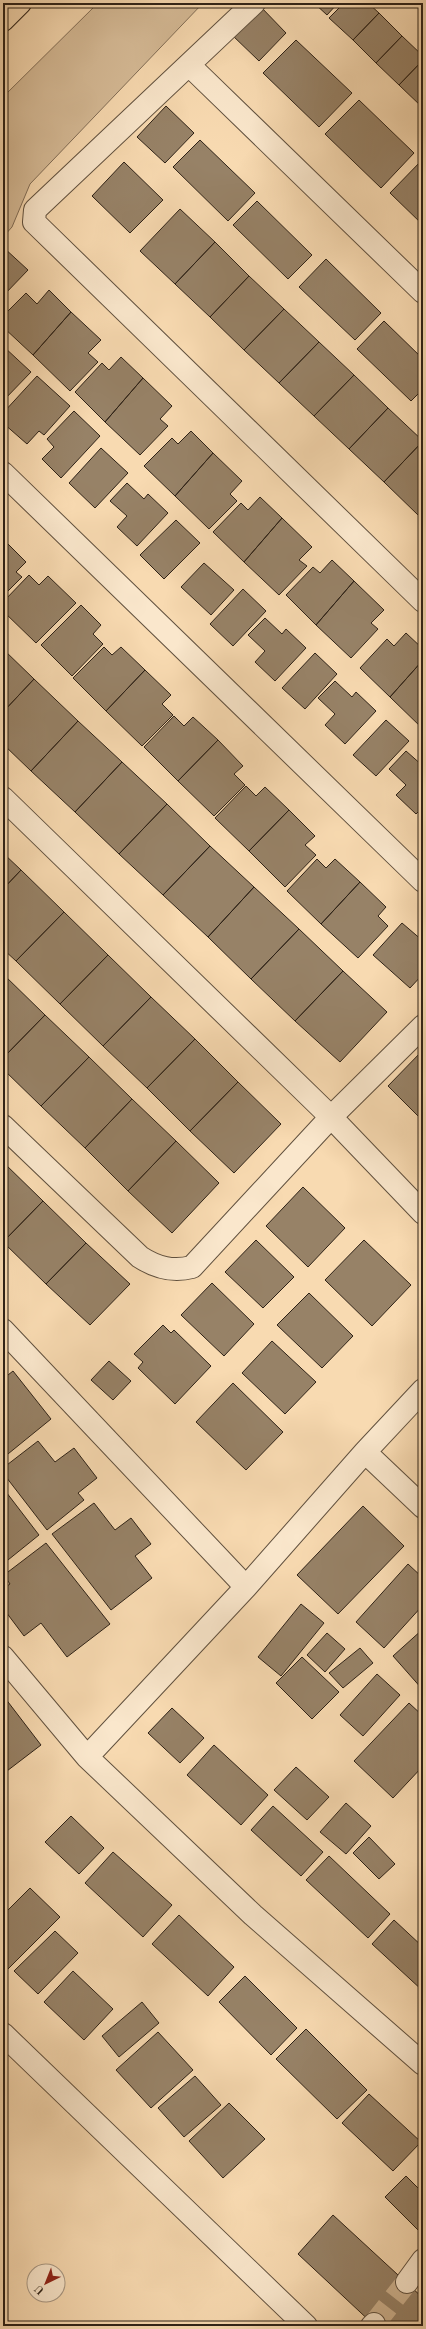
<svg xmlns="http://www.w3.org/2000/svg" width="426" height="2329" font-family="'Old Standard TT',serif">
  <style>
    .green { fill: #d6bb97; stroke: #826e57 }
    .building { fill: #978267; stroke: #2e2217 }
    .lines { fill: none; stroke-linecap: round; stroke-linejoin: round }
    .minor-tunnel { stroke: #d0b592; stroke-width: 22; stroke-dasharray: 22 11; stroke-linecap: butt }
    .minor-casing { stroke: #60503e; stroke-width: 24 }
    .highway-casing { stroke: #2e2217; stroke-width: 24 }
    .minor { stroke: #fae7cc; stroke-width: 22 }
    .highway { stroke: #f8dab1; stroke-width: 22 }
  </style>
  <rect width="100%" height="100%" fill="#f8dab1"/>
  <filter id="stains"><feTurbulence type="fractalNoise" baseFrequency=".005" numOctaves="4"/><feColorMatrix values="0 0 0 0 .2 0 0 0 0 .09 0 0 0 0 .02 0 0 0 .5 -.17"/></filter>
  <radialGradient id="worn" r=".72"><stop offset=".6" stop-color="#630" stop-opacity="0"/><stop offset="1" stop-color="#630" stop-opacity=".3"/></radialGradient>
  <path class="green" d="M98,3H203L30,184L12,227L3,237V97Z"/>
  <path class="building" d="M314,3H338L327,15Z
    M344,3H368L379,13L353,40L329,18Z
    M259,5L286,33L259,61L231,34Z
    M379,13L402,36L376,63L353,40Z
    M402,36L423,56V60L399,85L376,63Z
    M296,40L352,93L319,127L263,73Z
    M423,60V107H422L399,85Z
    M359,100L414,153L381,188L325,134Z
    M166,106L194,133L165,163L137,137Z
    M200,140L255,193L228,221L173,167Z
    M423,159V225L390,193Z
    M124,162L163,200L130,233L92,196Z
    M257,201L312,255L288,279L233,225Z
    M180,209L215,242L175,284L140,251Z
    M215,242L249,276L210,317L175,284Z
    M3,247L28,270L3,296Z
    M326,259L381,313L355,340L299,287Z
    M249,276L284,309L244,350L210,317Z
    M49,290L71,312L33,355L3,327V316L26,293L37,304Z
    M284,309L319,342L279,383L244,350Z
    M71,312L101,340L88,353L98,362L70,391L33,355Z
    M384,321L423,359V389L411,401L357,349Z
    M319,342L354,375L314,416L279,383Z
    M3,346L31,372L3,401Z
    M121,357L143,378L105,422L75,392L102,363L109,370Z
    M354,375L388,408L349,449L314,416Z
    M37,376L70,406L44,435L39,431L27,444L3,423V413Z
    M143,378L172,406L160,419L168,426L140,455L105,422Z
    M388,408L423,441L384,482L349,449Z
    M74,411L100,436L61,478L42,459L54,447L47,439Z
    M191,431L213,453L175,496L144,466L172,438L178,444Z
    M423,441V510L418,515L384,482Z
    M101,448L128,473L95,508L69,483Z
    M213,453L242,481L230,494L237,501L209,529L175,496Z
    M127,483L144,499L148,494L168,513L137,546L117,527L127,516L110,501Z
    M260,497L282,518L244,562L213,532L241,503L248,510Z
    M282,518L312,547L299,560L307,566L279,595L244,562Z
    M176,520L200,543L164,579L140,555Z
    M8,544L26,562L16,572L22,577L3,596V549Z
    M332,560L354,581L316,625L286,595L313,567L320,573Z
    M204,563L234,590L211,615L181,587Z
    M29,575L39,585L48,576L76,603L36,643L3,611V602Z
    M354,581L384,610L371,623L378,629L351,658L316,625Z
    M243,589L266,611L233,646L210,624Z
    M81,605L101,625L93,634L103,644L72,676L41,645Z
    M265,618L282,634L286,629L306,648L275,681L255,662L265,651L248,635Z
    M406,633L423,649V660L390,697L360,668L387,639L394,646Z
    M104,647L112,655L121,647L145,670L106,711L73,678Z
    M3,649L34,679L3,712Z
    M315,653L337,674L305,709L282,688Z
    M423,660V729L390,697Z
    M145,670L171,695L162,704L173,715L142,746L106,711Z
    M34,679L78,721L31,771L3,744V712Z
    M335,681L352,697L356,692L376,711L345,744L325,725L335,714L318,698Z
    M174,716L184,726L193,717L218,740L178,781L144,747Z
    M386,720L409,741L376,776L353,755Z
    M78,721L122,762L75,812L31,771Z
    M218,740L243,766L234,774L245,785L214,816L178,781Z
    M406,751L423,766V807L416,814L396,795L406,785L389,769Z
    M122,762L167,804L119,854L75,812Z
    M246,786L256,796L265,787L289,810L249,851L215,818Z
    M167,804L210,846L163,895L119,854Z
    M289,810L315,836L305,845L316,855L285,887L249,851Z
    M210,846L254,887L208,937L163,895Z
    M3,853L21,870L3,889Z
    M317,859L326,868L335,859L360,882L321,924L287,891Z
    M21,870L64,912L16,961L3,949V889Z
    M360,882L386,907L378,916L388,926L358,958L321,924Z
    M254,887L299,929L251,979L208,937Z
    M64,912L108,955L60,1004L16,961Z
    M402,923L423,941V974L410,988L373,955Z
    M299,929L343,971L295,1021L251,979Z
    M108,955L151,997L103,1046L60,1004Z
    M343,971L387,1012L340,1062L295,1021Z
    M3,974L45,1015L3,1058Z
    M151,997L195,1039L147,1088L103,1046Z
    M45,1015L89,1057L41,1106L3,1069V1058Z
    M195,1039L238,1082L190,1131L147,1088Z
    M423,1050V1121L388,1086Z
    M89,1057L132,1099L85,1148L41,1106Z
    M238,1082L281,1124L234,1173L190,1131Z
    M132,1099L176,1141L128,1191L85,1148Z
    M176,1141L219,1183L172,1233L128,1191Z
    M3,1162L43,1201L3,1242Z
    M303,1187L345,1228L308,1267L266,1226Z
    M43,1201L86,1243L46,1284L3,1242Z
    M256,1240L294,1277L263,1308L225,1272Z
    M364,1240L411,1285L372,1326L325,1280Z
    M86,1243L130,1284L90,1325L46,1284Z
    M212,1283L254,1324L224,1356L181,1315Z
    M309,1293L353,1336L322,1368L277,1325Z
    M163,1325L171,1333L174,1330L211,1366L175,1404L138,1368L143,1362L134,1354Z
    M272,1341L316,1382L285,1414L242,1373Z
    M109,1361L131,1381L113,1400L91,1380Z
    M13,1371L51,1419L3,1458V1379Z
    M233,1383L283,1432L246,1470L196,1422Z
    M38,1441L55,1462L74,1448L97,1478L78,1493L84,1500L47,1530L3,1473V1468Z
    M3,1488L39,1535L3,1564Z
    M94,1503L115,1530L131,1518L151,1544L135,1556L152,1578L111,1610L52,1534Z
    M363,1506L404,1546L338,1614L297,1575Z
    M46,1543L110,1624L67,1657L41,1623L24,1636L3,1608V1589L10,1584L4,1575Z
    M408,1564L423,1578V1605L384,1648L356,1622Z
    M301,1604L324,1623L281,1676L258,1657Z
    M423,1629V1690L393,1656Z
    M327,1633L345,1649L325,1672L307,1655Z
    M360,1648L373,1663L343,1688L329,1673Z
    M302,1657L339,1692L312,1719L276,1683Z
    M377,1674L400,1695L363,1736L340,1715Z
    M5,1698L41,1745L3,1774V1700Z
    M409,1703L423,1716V1766L393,1798L354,1761Z
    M172,1708L204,1738L180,1763L148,1733Z
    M214,1745L268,1795L241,1825L187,1775Z
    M296,1767L329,1797L307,1820L274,1790Z
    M346,1803L371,1826L346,1854L320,1832Z
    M273,1806L323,1852L301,1876L251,1830Z
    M71,1816L104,1848L79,1874L45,1842Z
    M369,1837L395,1864L379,1879L353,1853Z
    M113,1852L172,1905L143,1937L85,1883Z
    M329,1856L390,1914L368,1938L306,1880Z
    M30,1888L60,1917L6,1971L3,1968V1915Z
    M179,1915L234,1967L208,1996L152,1944Z
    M394,1920L423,1947V1991L372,1944Z
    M55,1931L78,1953L38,1994L14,1971Z
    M73,1971L113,2009L84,2040L44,2002Z
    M245,1976L297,2028L271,2055L219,2002Z
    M142,2002L159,2023L119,2057L102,2036Z
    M306,2029L367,2090L337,2119L276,2059Z
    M158,2032L193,2070L151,2108L116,2070Z
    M195,2076L221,2105L184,2137L158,2108Z
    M369,2094L421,2142L393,2171L342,2123Z
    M229,2103L265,2139L223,2178L189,2141Z
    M406,2176L423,2193V2235L385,2197Z
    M333,2215L423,2298V2326H375L298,2254Z"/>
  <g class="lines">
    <path class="minor-tunnel" d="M374,2324L407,2282"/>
    <defs>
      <path id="minor" d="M254,3L35,210L34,222L423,601
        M189,65L423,292
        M3,473L423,881
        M3,798L331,1117L423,1213
        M3,1126L140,1257C157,1268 173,1272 192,1267L331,1117L423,1026
        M3,1330L246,1587
        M365,1452L423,1507
        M3,1657L87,1757L253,1915L423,2064
        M87,1757L246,1587L365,1452L423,1390
        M3,2034L306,2326
        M407,2282L423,2260
        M372,2326L374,2324"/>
      <path id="highway" d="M3,20L20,3"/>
    </defs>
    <use href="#minor" class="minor-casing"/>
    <use href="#highway" class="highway-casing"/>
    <use href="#minor" class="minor"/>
    <use href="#highway" class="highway"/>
  </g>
  <rect width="426" height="2329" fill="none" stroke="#f8dab1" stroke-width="16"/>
  <rect x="4" y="4" width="418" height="2321" fill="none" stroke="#2e2217" stroke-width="2"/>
  <rect x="8" y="8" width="410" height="2313" fill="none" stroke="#2e2217"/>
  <g transform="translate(46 2283) rotate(223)"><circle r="19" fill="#fae7cc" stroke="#a89884"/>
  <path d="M0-3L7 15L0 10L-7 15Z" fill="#8f2418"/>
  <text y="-6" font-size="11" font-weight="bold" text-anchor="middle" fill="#2e2217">U</text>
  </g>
  <rect width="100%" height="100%" filter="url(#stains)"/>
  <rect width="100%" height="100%" fill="url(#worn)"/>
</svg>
